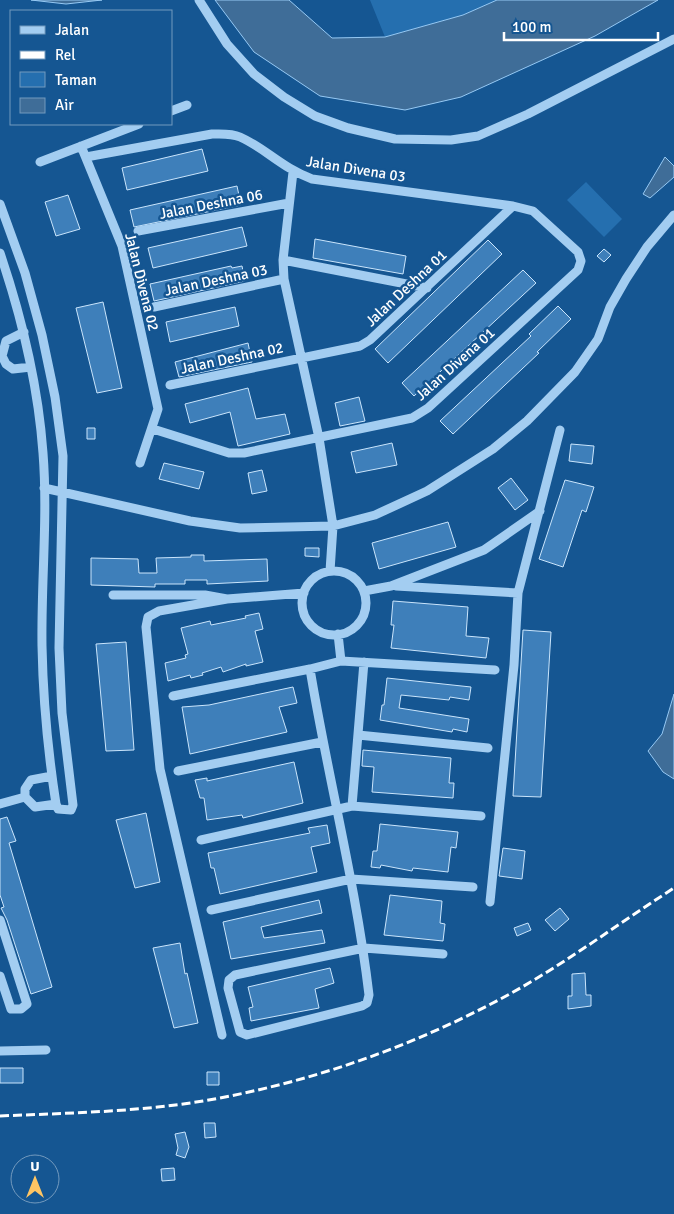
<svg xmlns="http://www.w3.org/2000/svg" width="674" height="1214" font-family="Signika,sans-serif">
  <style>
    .green { fill: #256faf }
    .water { fill: #3f6d98; stroke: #96c9f4 }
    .building { fill: #3e7fba; stroke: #cae5fc }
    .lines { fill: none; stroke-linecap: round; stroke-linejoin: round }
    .minor { stroke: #a3cdf1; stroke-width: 9 }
    .rail { stroke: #fff; stroke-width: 3; stroke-dasharray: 9 4; stroke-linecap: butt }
    .labels { text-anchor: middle; stroke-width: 5; stroke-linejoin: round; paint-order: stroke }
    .street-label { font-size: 15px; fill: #fff; stroke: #155692 }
  </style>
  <rect width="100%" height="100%" fill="#155692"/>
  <path class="green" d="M370,0H497L463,15L385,37Z
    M586,182L622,219L604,237L567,200Z"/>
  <path class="water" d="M31,0H102L66,4Z
    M215,0H289L332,38L385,37L463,15L497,0H658L595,36L461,97L405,110L320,96L254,52Z
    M665,157L674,166V177L650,198L643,194Z
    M674,694V779L663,772L648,751L662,734Z"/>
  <path class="building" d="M202,149L208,171L127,190L122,168Z
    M237,186L241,205L134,227L130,210Z
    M68,195L80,229L56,236L45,202Z
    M242,227L247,246L153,268L148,248Z
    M315,239L406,256L403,274L313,258Z
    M488,240L502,254L388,363L375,349Z
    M604,249L611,255L604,262L597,256Z
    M231,266L232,268L242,266L245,281L154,301L150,284Z
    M523,270L536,283L414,396L402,383Z
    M103,302L122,388L97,393L76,308Z
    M558,306L571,319L537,352L539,353L453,434L440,421L531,336L529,334Z
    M235,307L239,326L170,342L166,322Z
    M248,343L252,362L179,377L175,362Z
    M248,388L256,419L285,414L290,434L238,446L230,412L190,423L185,404Z
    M359,397L365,421L340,426L335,403Z
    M87,428H95V439H87Z
    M392,443L397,465L356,473L351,452Z
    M571,444L594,446L592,464L569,461Z
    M164,463L204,472L199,489L159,479Z
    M262,470L267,491L252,494L248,473Z
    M511,478L528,500L515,510L498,488Z
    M565,480L594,487L586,512L582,510L563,567L539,559Z
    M448,522L456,547L379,569L372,543Z
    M305,548H319V557L305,556Z
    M191,555H204V561L267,559L268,581L207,584V580H185V584H155V587L91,585V558L138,559L139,573H157L156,558L191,557Z
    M393,601L468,607L466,636L489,638L486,658L391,648L394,625H391Z
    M259,613L263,629L255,631L263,662L246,666V664L223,672L221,667L202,673L203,675L191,678L190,675L168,681L165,663L186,658L185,655L188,654L181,628L210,621L211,625L246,618L245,616Z
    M523,630L551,632L541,797L513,796Z
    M126,642L134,750L106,751L96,644Z
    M387,678L471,687L469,700L450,697L449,700L401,695L399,708L469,719L467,732L453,729L452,732L380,720L382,705H384Z
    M293,687L297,703L279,707L287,732L190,754L182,707L209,705Z
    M363,750L451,758L449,783H454L453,798L372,792L374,767L362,766Z
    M294,762L303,803L243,818L242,815L207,820L204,798H200L195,780L207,778V781Z
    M146,813L160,882L135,888L116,820Z
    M7,817L16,841L9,843L52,987L31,994L7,920L1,908L4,907L0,895V819Z
    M380,824L458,832L456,848L451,847L448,872L413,868L412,871L381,865L380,868L371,867L373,851H377Z
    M327,825L330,843L311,847L317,872L220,894L214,868H211L208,853L310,833L308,828Z
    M503,848L525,851L522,879L499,876Z
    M390,895L442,901L440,923L445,924L443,941L384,935Z
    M319,900L322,913L261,927L264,938L322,930L325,943L231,959L223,922Z
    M560,908L569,919L555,931L545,920Z
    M528,923L531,930L517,936L514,928Z
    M180,943L185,974L187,973L198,1023L174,1028L153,948Z
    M330,968L334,983L315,989L319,1008L251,1021L249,1008L253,1007L248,987Z
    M585,973L586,995H591V1006L568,1009V996H572V974Z
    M0,1068H23V1083H0Z
    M207,1072H219V1085H207Z
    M204,1123H215L216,1137L205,1138Z
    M185,1132L189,1147L185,1158L176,1155L178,1148L175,1134Z
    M174,1168L175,1180L162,1181L161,1169Z"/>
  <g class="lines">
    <path class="minor" d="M199,0L227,44L254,74L284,97L315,116L348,128L395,139L451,140L478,136L528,114L674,39
      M171,111L187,105
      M81,146L122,246L158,409L140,463
      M86,157L212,134C221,134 231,133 240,137C265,148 282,168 312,179L513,206L533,211L578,252L581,261L578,270L428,408L412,418L244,453H229L153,429
      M40,162L139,124
      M293,172L283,260L284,279L319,438L333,526L330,571
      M0,204L25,273L42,335L55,397L63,456L59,648L62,713L73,805L71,810L58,809L56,804C48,752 43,699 42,646C41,582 48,517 43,453C38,384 22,318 0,253
      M138,231L289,203
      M283,260L427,288
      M154,307L284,279
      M24,332L6,341L2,356L6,364L13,369L31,367
      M170,385L360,346L370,340L513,206
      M44,488L190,521L240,528L333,526L375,515L427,491L493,449L527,421L575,372L598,339L610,307L626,279L647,247L674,215
      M302 603a32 32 0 1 1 64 0a32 32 0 1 1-64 0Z
      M396,586L518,593
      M364,591L391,586L484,550L540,511
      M113,595H205L227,599L304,593
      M338,634L341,661
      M310,669C328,778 356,885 369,995L367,1003L362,1006L247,1035L240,1032L228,988L229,980L235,975L364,948L443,954
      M173,696L310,669L341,661L495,670
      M358,735L488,748
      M178,771L322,742
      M52,776L31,780L25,789V797L35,807L56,804
      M0,804L25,797
      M352,806L481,816
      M201,840L352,806L364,662
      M490,902L514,665L518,593L560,430
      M211,910L351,879L473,887
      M0,920L27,1004L21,1009H11L0,976
      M222,1035L160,769L146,627L148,617L159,611L227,599
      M0,1051L46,1050"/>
    <path class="rail" d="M0,1116C68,1113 136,1112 203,1101C303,1084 400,1051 489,1005C554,972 613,927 674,888"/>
  </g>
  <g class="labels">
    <g class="street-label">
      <text transform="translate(356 169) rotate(9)" y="5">Jalan Divena 03</text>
      <text transform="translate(211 204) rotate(-11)" y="5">Jalan Deshna 06</text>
      <text transform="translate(216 280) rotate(-12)" y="5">Jalan Deshna 03</text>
      <text transform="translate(142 282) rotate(76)" y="5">Jalan Divena 02</text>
      <text transform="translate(406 288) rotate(-43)" y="5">Jalan Deshna 01</text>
      <text transform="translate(232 358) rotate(-12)" y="5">Jalan Deshna 02</text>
      <text transform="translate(455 364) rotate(-42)" y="5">Jalan Divena 01</text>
    </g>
  </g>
  <rect x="10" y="10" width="162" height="115" fill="#155692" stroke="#739abe"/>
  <rect x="20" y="26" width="25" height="8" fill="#a3cdf1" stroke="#739abe"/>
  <text x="55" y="35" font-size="15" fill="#ffffff">Jalan</text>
  <rect x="20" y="51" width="25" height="8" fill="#ffffff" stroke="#739abe"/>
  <text x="55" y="60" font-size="15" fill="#ffffff">Rel</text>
  <rect x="20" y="72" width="25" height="15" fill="#256faf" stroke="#739abe"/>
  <text x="55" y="85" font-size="15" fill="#ffffff">Taman</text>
  <rect x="20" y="98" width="25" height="15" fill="#3f6d98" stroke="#739abe"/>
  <text x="55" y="110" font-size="15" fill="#ffffff">Air</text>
  <g transform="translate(35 1179)"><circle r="24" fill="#155692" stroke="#739abe"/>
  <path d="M0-4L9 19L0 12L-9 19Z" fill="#ffc563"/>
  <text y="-8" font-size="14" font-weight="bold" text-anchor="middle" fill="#ffffff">U</text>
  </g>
  <path d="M504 32v8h154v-8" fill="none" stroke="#ffffff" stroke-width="2.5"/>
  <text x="512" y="32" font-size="15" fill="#ffffff" stroke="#155692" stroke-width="4" paint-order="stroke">100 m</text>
</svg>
